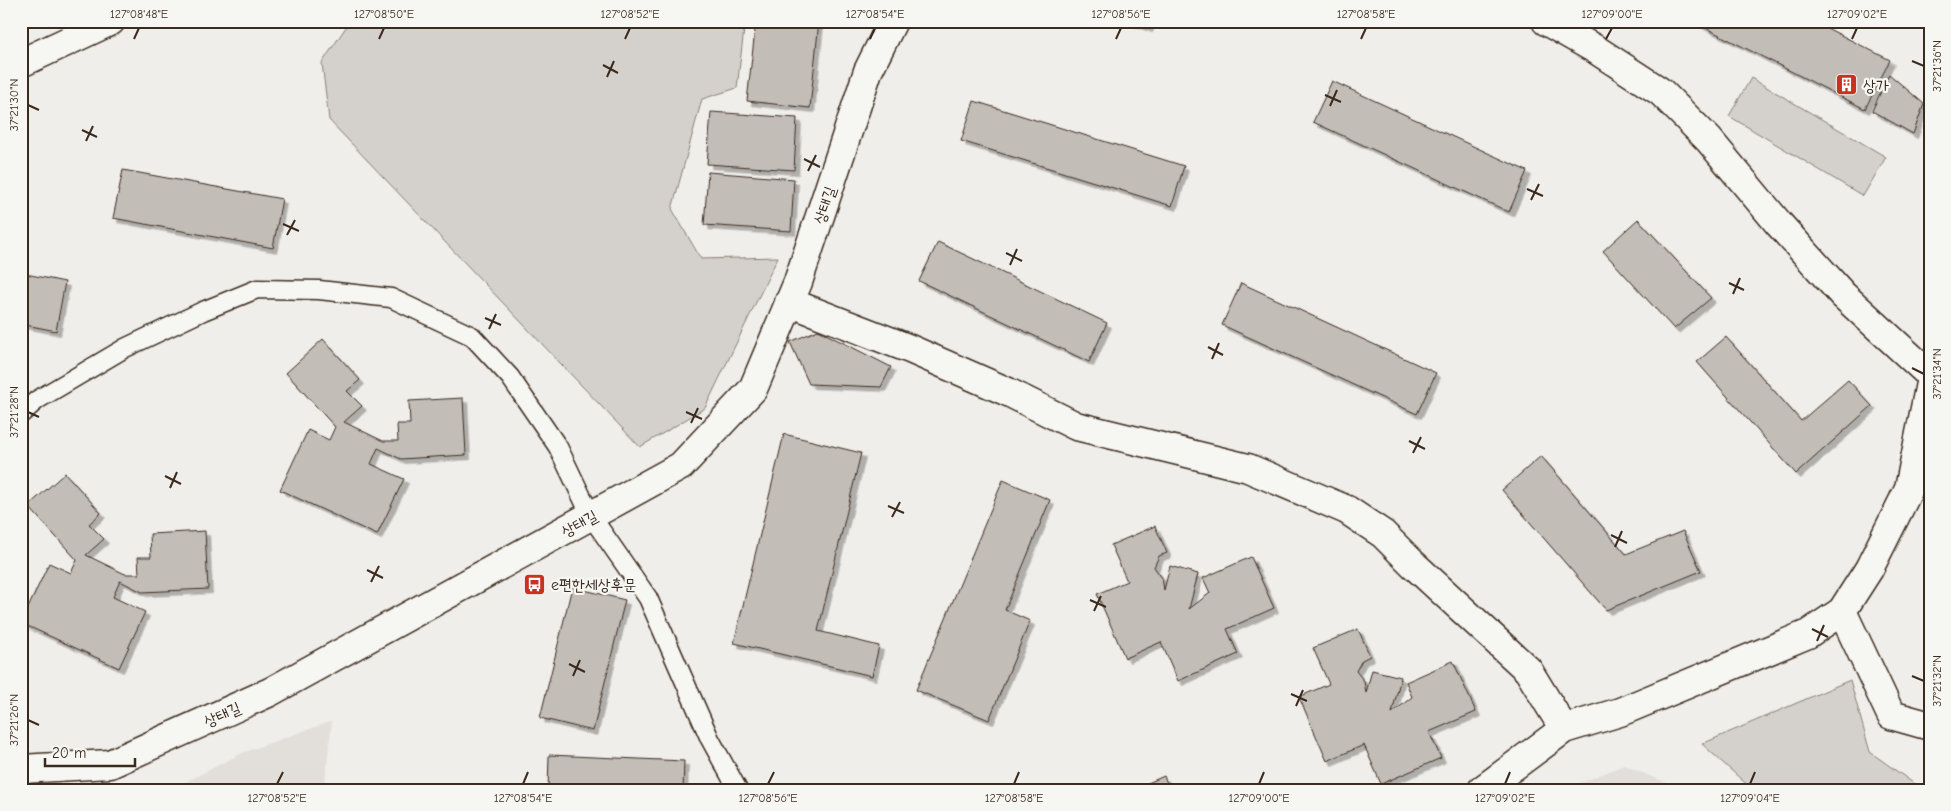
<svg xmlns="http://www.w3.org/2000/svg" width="1951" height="811" font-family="'Comic Neue','Poor Story',sans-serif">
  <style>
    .built { fill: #e2dfdb }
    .green { fill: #d4d1cc; stroke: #887e75 }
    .building { fill: #c2bdb7; stroke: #3b2a1e; filter: url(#shadow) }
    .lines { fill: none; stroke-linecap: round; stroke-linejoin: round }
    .service-casing { stroke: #3b2a1e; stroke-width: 21 }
    .minor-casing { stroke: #3b2a1e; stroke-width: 31 }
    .tertiary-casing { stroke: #3b2a1e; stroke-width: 31 }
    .service { stroke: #f6f6f2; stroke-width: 18 }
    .minor { stroke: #f6f6f2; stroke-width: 28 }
    .tertiary { stroke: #f6f6f2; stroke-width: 28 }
    .ticks { fill: none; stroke: #3b2a1e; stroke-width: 2 }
    .labels { text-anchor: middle; stroke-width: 4.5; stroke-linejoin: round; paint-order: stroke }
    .poi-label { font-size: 16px; fill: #3b2a1e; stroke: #f6f6f2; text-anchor: start }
    .street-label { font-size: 16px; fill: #3b2a1e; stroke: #f6f6f2 }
    .neatline { fill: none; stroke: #3b2a1e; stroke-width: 2 }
    .ticks-label { font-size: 12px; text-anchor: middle; fill: #3b2a1e }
  </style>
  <defs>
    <filter id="shadow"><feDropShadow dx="4.5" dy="4.5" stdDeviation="0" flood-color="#0004"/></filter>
  </defs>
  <rect width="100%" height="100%" fill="#efeeea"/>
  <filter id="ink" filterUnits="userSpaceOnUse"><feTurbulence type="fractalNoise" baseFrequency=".02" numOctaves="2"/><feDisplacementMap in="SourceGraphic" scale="10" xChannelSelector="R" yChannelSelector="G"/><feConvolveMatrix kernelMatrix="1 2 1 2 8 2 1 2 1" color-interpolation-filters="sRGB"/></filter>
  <g filter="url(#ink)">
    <path class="built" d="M332,721L324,790H170L242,753Z
      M1624,765L1684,790H1572L1580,783Z"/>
    <path class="green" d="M350,21H745L737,88L702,99L672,209L701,259L778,257L705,408L640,447L329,120L322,63Z
      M1751,78L1886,157L1863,196L1729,116Z
      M1850,680L1870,752L1923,790H1753L1702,744Z"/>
    <path class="building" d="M756,21H819L810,108L747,101Z
      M1127,21H1151L1148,28Z
      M1692,21H1813L1890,60L1865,109Z
      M1889,74L1924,104L1913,134L1872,111Z
      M1332,81L1527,171L1509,212L1313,122Z
      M974,101L1184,166L1172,206L961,141Z
      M711,112L797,118L794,170L707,164Z
      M123,170L282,199L273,248L113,218Z
      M708,172L794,179L791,231L704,225Z
      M1638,219L1711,298L1674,329L1603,251Z
      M938,242L1107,323L1089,362L919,281Z
      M21,273L65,282L56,331L21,324Z
      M1241,283L1436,373L1417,414L1222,325Z
      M818,330L891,367L881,387L809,384L790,342Z
      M1726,337L1801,421L1848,380L1872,406L1796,474L1697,362Z
      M323,339L360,380L347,391L362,406L344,422L383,441H398L397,424H410L409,401L463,398L466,455L401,459L378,448L371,464L404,479L377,535L280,490L308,430L329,440L335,427L286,373Z
      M784,434L861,453L818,631L879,646L872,676L734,643Z
      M1541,456L1626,554L1683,531L1701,571L1606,610L1502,490Z
      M65,473L101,513L89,524L104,539L86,555L125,574H139L138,557H151L150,534L205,531L208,589L142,592L120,581L113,597L145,612L119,668L21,623L49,563L71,573L77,560L28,506Z
      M1003,480L1050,500L1005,610L1030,621L989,720L916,690Z
      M1155,526L1167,553L1159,556L1154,567L1162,578L1164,590L1170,566L1198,574L1189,609L1210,593L1203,578L1251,557L1274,608L1227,629L1238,654L1178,681L1161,642L1125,658L1097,594L1127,581L1111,545Z
      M572,587L625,600L593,731L540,718Z
      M1358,629L1370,656L1362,660L1356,671L1364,681L1366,693L1372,670L1401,677L1392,713L1412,697L1406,682L1453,661L1476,712L1429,732L1441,758L1381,784L1364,745L1327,761L1299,697L1329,684L1313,648Z
      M549,755L684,761L683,790H548Z
      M1164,776L1170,790H1132Z"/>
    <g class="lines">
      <defs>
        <path id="service" d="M21,414L37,400L125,348L203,311L257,289L319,290L391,298L472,336L510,377L558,447L591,516L648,598L710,739L738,790"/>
        <path id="minor" d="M21,63L111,21
          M789,302L910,349L1008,392L1076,426L1248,468L1347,510L1383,534L1414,565L1528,670L1564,729
          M1842,611L1891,715L1930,726
          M21,769L110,764L270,692L681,466L753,389L798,282L868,71L893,21
          M1482,790L1564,729L1620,712L1808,634L1842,611L1869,569L1909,489L1930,383"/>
        <path id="tertiary" d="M1546,21L1595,49L1661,92L1709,140L1779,224L1843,295L1930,375"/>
      </defs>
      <use href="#service" class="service-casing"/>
      <use href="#minor" class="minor-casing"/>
      <use href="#tertiary" class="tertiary-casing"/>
      <use href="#service" class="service"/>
      <use href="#minor" class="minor"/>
      <use href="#tertiary" class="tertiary"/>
    </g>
  </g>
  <path class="ticks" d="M134,39L139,28M379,39L384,28M625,39L630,28M870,39L875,28M1116,39L1121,28M1361,39L1366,28M1606,39L1612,28M1852,39L1857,28M1912,61L1924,66M603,65L618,73M607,77L614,61M1325,95L1341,102M28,105L39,110M1330,106L1337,90M82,130L97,137M86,141L93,126M804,159L820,167M808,171L816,155M1527,189L1543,196M1531,200L1539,184M283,224L299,231M287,235L295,220M1006,253L1022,261M1010,265L1017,249M1729,283L1744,290M1733,294L1740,278M485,318L501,325M489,329L496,314M1208,347L1223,355M1212,359L1219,343M1912,368L1924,374M28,412L39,417M686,412L702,419M691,423L698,408M1409,441L1425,449M1413,453L1421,437M165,476L181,484M170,488L177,472M888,506L904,513M892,517L900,502M1611,535L1627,543M1615,547L1622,531M367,570L383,578M371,582L379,566M1090,600L1106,607M1094,611L1101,596M1812,629L1828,637M1817,641L1824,625M569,664L585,672M573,676L580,660M1912,676L1924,681M1291,694L1307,701M1296,706L1303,690M28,720L39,725M277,784L283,772M523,784L528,772M768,784L774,772M1014,784L1019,772M1259,784L1264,772M1505,784L1510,772M1750,784L1755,772"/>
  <defs>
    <symbol id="building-square" viewBox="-11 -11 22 22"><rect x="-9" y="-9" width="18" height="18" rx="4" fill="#c8321e" stroke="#f6f6f2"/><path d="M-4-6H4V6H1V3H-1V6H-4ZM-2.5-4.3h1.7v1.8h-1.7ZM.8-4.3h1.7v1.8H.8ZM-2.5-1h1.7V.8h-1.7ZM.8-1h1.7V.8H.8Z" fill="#fff"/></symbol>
    <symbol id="bus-square" viewBox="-11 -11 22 22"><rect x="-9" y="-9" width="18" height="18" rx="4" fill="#c8321e" stroke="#f6f6f2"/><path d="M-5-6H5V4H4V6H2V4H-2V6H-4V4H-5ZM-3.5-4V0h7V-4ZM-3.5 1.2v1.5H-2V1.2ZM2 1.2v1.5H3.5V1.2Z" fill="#fff"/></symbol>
  </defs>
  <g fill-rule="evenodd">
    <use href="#building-square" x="1834" y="72" width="25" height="25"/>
    <use href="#bus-square" x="522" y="572" width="25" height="25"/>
  </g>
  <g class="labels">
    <g class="poi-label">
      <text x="1863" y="91">상가</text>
      <text x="551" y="590">e편한세상후문</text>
    </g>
    <g class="street-label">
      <text transform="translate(824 205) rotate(-71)" y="6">상태길</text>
      <text transform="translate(579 523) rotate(-29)" y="6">상태길</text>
      <text transform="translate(222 714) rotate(-24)" y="6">상태길</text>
    </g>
  </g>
  <rect width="1951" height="811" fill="none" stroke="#f6f6f2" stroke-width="55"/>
  <path d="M45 758v8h90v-8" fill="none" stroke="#3b2a1e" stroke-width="2.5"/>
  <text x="52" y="758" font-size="15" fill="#3b2a1e" stroke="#f6f6f2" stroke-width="4" paint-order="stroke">20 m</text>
  <rect x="28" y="28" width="1896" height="756" class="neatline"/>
  <g class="ticks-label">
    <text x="139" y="18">127°08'48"E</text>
    <text x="384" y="18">127°08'50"E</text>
    <text x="630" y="18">127°08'52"E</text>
    <text x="875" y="18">127°08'54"E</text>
    <text x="1121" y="18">127°08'56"E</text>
    <text x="1366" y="18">127°08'58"E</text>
    <text x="1612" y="18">127°09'00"E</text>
    <text x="1857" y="18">127°09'02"E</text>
    <text transform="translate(1937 66) rotate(-90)" y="4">37°21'36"N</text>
    <text transform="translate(14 105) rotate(-90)" y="4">37°21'30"N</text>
    <text transform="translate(1937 374) rotate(-90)" y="4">37°21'34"N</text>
    <text transform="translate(14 412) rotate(-90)" y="4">37°21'28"N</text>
    <text transform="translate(1937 681) rotate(-90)" y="4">37°21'32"N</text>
    <text transform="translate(14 720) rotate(-90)" y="4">37°21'26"N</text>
    <text x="277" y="802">127°08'52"E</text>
    <text x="523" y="802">127°08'54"E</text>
    <text x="768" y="802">127°08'56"E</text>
    <text x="1014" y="802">127°08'58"E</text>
    <text x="1259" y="802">127°09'00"E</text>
    <text x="1505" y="802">127°09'02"E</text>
    <text x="1750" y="802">127°09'04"E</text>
  </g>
</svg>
